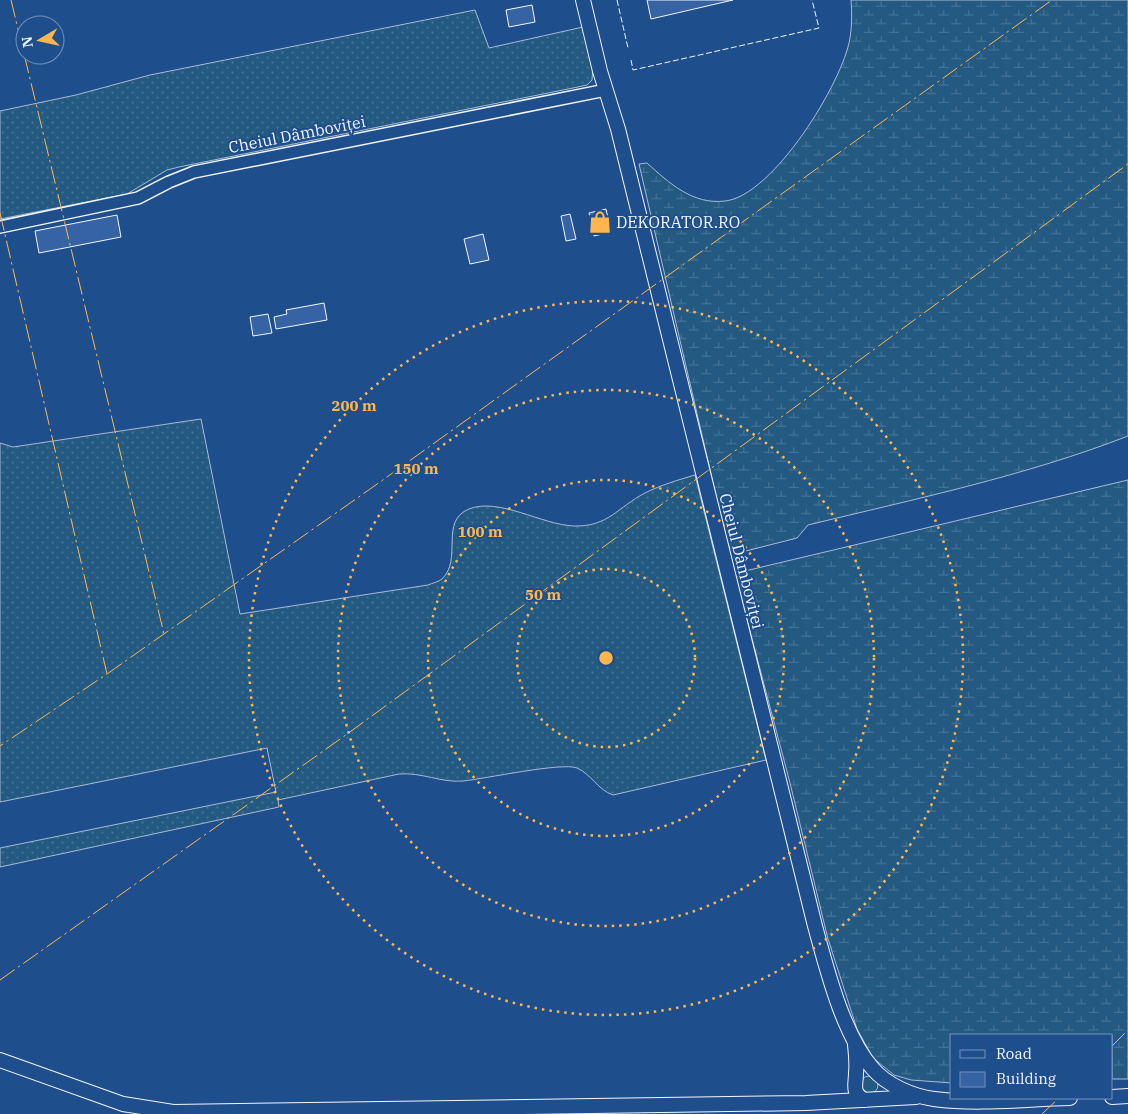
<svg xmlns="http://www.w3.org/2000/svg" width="1128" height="1114" font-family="'IBM Plex Serif',serif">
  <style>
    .grass { fill: url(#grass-dots); stroke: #a8bbd7 }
    .wetland { fill: url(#wetland-marsh); stroke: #a8bbd7 }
    .garden { fill: #245a82; stroke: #a8bbd7 }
    .building { fill: #3563a3; stroke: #f2f6ff }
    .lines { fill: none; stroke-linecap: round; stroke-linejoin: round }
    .minor-casing { stroke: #f2f6ff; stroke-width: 14 }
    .tertiary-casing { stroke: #f2f6ff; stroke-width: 16 }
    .minor { stroke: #1f4e8c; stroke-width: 11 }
    .tertiary { stroke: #1f4e8c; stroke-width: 14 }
    .fence { stroke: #f2f6ff; stroke-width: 1; stroke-dasharray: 6 2.5; stroke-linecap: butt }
    .power { stroke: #ffb74d; stroke-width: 1; stroke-dasharray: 18 4 2.5 4; stroke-linecap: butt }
    .ring { fill: none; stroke: #ffb74d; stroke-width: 2.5; stroke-dasharray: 2.5 5 }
    .labels { text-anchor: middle; stroke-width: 4; stroke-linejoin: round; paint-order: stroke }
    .street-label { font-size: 16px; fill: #f2f6ff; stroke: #1f4e8c }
    .poi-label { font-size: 16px; fill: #f2f6ff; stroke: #1f4e8c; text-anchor: start }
    .centre { fill: #ffb74d; stroke: #1f4e8c; stroke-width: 2.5 }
    .ring-label { font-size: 15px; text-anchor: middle; font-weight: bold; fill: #ffb74d; stroke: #1f4e8c; stroke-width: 4; stroke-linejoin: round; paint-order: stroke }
  </style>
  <defs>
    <pattern id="grass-dots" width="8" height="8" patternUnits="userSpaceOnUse" patternTransform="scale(1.25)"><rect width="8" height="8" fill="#245a82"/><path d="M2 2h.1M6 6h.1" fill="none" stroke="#447295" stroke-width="1.8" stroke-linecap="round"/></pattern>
    <pattern id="wetland-marsh" width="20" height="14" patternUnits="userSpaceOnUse" patternTransform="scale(1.25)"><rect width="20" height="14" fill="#245a82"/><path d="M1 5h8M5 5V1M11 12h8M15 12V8" fill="none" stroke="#447295"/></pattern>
  </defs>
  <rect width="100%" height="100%" fill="#1f4e8c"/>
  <path class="grass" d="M475,10L489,48L583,27L593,66L592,80L587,85L573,88L179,167L167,170L127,194L0,219V111L76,95L150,75Z
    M201,419L240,614L428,585C432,583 439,582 442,579C463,559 439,521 469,509C499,497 542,525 574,526C608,527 618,507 645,493C661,485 678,480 695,475L766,760L613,795C598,790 591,774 577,768C562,762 484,779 463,781C441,783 422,772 399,774L278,800L279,807L0,867V848L276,792L267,748L0,802V443L13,447Z"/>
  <path class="wetland" d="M851,0H1128V436C1025,476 915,499 808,525L797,538L738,553L729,547L725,534L639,164L647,163C669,183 693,205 725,201C773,196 843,82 850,38C852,26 852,12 851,0Z
    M1128,480V1079H1112V1035H952V1083L911,1080L894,1075L873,1058L857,1029L828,939L790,783L736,578L745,571Z"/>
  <path class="garden" d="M860 1085a9 9 0 1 1 18 0a9 9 0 1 1-18 0Z"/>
  <path class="building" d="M647,0H733L651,19Z
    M532,5L535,22L509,27L506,10Z
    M606,209L611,232L594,236L589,213Z
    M570,214L576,239L566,241L561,216Z
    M117,215L121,237L39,253L35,231Z
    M483,234L489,260L470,264L464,239Z
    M324,303L327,320L276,329L274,317L287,314L286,310Z
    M268,314L272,333L253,336L250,317Z"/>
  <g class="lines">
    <defs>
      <path id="minor" d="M0,227L138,198L169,182L194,172L606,90"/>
      <path id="tertiary" d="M583,0L600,71L618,129L815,926C827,970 843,1035 873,1069C887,1085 912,1096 934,1099C978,1105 1026,1099 1070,1098
        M855,1045C856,1054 857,1064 856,1073C856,1085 851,1093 865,1100
        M0,1060L123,1104L173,1112L806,1103L916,1097
        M1112,1097L1128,1096"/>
    </defs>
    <use href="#minor" class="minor-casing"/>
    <use href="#tertiary" class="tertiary-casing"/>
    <use href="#minor" class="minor"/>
    <use href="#tertiary" class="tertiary"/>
    <path class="fence" d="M617,0L628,48
      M631,60L633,70L819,28L812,0"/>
    <path class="power" d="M11,0L164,634
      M0,213L107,674L0,746
      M107,674L380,482L1052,0
      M0,980L343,737L1128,164
      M1112,1046L1128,1030
      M1042,1114L1059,1098"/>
  </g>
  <g class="ring">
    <circle cx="606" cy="658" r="89"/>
    <circle cx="606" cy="658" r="178"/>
    <circle cx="606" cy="658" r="268"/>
    <circle cx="606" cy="658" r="357"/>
  </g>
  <defs>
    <symbol id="shop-bare" viewBox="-9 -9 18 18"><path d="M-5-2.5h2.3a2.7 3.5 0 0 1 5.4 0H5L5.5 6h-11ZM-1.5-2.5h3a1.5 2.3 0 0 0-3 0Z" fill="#ffb74d" stroke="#1f4e8c" stroke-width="2.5" paint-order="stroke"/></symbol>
  </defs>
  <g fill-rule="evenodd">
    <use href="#shop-bare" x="584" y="206" width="32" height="32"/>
  </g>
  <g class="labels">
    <g class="street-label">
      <text transform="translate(297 134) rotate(-11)" y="6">Cheiul Dâmboviței</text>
      <text transform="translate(742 561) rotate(76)" y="6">Cheiul Dâmboviței</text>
    </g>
    <g class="poi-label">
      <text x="616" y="228">DEKORATOR.RO</text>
    </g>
  </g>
  <circle cx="606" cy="658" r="8" class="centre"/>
  <g class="ring-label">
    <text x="354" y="411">200 m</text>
    <text x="416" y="474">150 m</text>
    <text x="480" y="537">100 m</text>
    <text x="543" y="600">50 m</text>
  </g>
  <rect x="950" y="1034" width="162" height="65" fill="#1f4e8c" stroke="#7391ba"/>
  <rect x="960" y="1050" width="25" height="8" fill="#1f4e8c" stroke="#7391ba"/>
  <text x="996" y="1059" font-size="15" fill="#f2f6ff">Road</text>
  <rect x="960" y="1072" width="25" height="15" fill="#3563a3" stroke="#7391ba"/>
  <text x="996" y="1084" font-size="15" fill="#f2f6ff">Building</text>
  <g transform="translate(40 40) rotate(261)"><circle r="24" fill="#1f4e8c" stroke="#7391ba"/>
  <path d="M0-4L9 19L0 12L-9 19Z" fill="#ffb74d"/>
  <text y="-8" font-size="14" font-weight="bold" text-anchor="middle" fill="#f2f6ff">N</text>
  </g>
</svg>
